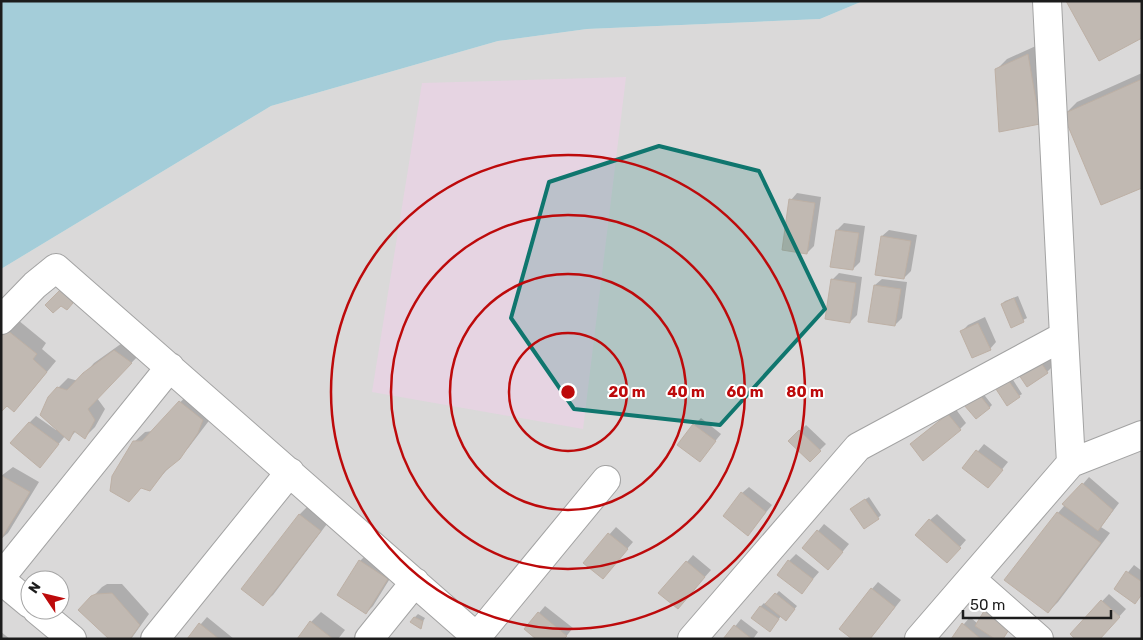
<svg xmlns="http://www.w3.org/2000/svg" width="1143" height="640" font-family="Rubik,sans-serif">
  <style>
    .residential { fill: #dad9d9; fill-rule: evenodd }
    .industrial { fill: #e6d4e2 }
    .water { fill: #a4cdd9 }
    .shadow { fill: #0003 }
    .building { fill: #c1b9b2; stroke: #bdb0a5 }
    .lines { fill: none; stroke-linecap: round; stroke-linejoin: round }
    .minor-casing { stroke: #a3a3a3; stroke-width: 30 }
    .minor { stroke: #fff; stroke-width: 28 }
    .marked { fill: #0f766e; fill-opacity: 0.2; stroke: #0f766e; stroke-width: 4; stroke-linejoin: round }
    .ring { fill: none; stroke: #bd0a0b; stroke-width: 2.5 }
    .centre { fill: #bd0a0b; stroke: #fff; stroke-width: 2.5 }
    .ring-label { font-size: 15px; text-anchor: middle; font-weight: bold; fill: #bd0a0b; stroke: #fff; stroke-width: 4; stroke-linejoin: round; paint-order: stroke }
  </style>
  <rect width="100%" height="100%" fill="#ede9e2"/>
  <path class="residential" d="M863,1H1142V639H1V269L271,106L498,41L587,29L820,19ZM30,580H60V610H30Z"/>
  <path class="industrial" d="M626,77L583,429L372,392L422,83Z"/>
  <path class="water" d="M1,1H863L820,19L587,29L498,41L271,106L1,269Z"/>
  <path class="shadow" d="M1038,45L1049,113L1039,123L997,69L1007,59Z
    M1142,73V187L1064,115L1077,102Z
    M797,193L821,197L814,246L807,253L791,200Z
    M844,223L865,226L860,262L853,269L832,266L837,230Z
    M889,230L917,235L911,271L904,278L882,236Z
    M839,273L862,277L857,315L850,322L832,280Z
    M882,279L907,282L902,318L895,325L875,285Z
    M63,288L75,300L66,309L61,304L46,305Z
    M1018,296L1027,318L1011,326L1002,304L1005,301Z
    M985,317L996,342L990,349L962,331L968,325Z
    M18,320L46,343L42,349L56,361L24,400L8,405L1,411L8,330Z
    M125,341L141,353L97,398L105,409L95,427L85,437L76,431L69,439L65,436L46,460L29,423L36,416L56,430L57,429L49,397L68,378L78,381L94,363Z
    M1045,352L1054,365L1047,372L1027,385Z
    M1010,375L1022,394L1019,396L998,383Z
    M190,392L212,409L208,422L189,447L172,464L150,489L134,442L145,432L153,431Z
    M982,392L992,405L989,408L966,405Z
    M955,408L966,423L960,429L918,438Z
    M701,418L721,434L700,460L694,425Z
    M806,425L826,444L810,460L790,441Z
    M984,444L1008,462L988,487L964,468Z
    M13,467L39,482L8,533L1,539V476Z
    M1089,477L1119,503L1101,527L1110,533L1058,602L1048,612L1058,513Z
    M749,487L772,505L754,527L742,493Z
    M869,497L881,515L878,518L855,506Z
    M310,504L330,520L273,595L263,604L243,589L300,514Z
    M937,514L966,540L953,555L930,520Z
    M824,524L849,544L834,562L804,548Z
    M616,527L633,542L609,570L585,562Z
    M796,554L819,572L802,592L789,561Z
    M366,555L394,572L373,606L366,613L360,561Z
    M693,555L711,570L684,601L660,593Z
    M1134,565L1142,571V595L1134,602L1115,588Z
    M878,582L901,600L870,639L872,589Z
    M107,584H122L149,614L131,639H110L80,610L102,587Z
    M779,591L797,606L789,616H781L773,627L753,618L761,606L764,603L766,605Z
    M1109,594L1126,609L1099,639L1071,634Z
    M545,606L573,628L564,639L539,613Z
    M992,606L1016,621L1002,639L952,638L970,617L977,623Z
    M321,612L345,630L338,639H298L311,622Z
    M418,614L425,618L420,627L415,617Z
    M207,617L234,639H188Z
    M741,619L758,632L753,639H725Z
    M1,632L10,639H1Z"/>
  <path class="building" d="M1066,1H1142V38L1099,61Z
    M1028,54L1040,124L999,132L995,69Z
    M1142,79V188L1101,205L1063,114Z
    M789,199L815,203L807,254L782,250Z
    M836,230L859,233L853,270L830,267Z
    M881,236L911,241L904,279L875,275Z
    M831,279L856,283L850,323L825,319Z
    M874,285L901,289L895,326L868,322Z
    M60,290L73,303L67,310L61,306L53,313L45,305Z
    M1014,298L1024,322L1011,328L1001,304Z
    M978,323L991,350L972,358L960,331Z
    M7,330L37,354L33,359L47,372L14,412L7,406L1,412V337Z
    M114,350L132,363L88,409L95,420L85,439L74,431L69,441L40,415L48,397L57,387L67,390L83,373Z
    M1038,358L1048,373L1027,387L1017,372Z
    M1006,377L1020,397L1007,406L994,386Z
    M979,394L990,408L976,419L964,405Z
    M179,401L203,420L198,433L180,459L165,471L150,491L141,488L129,502L110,491L112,476L133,441H142Z
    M948,414L961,430L923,461L910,444Z
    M29,422L59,444L40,468L10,443Z
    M693,424L716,441L700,462L677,445Z
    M799,430L821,451L810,462L788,441Z
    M976,450L1003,470L988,488L962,468Z
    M2,476L30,492L1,539V477Z
    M1082,483L1113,510L1098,531L1062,504Z
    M741,492L766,512L748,536L723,516Z
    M865,499L879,519L864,529L850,509Z
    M1057,512L1101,543L1048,613L1004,580Z
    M299,514L321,531L263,606L241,589Z
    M929,519L961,548L947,563L915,535Z
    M817,530L843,552L828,570L802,548Z
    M608,533L628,549L603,579L583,563Z
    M359,560L388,579L366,614L337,595Z
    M788,560L813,579L802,594L777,575Z
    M686,561L705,577L678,609L658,593Z
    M1126,571L1142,582V594L1135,604L1114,589Z
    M871,588L895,607L870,639H852L839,629Z
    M112,593L140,625L130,639H109L78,610L91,596L96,594Z
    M775,593L795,609L786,621L765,604Z
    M1101,600L1120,617L1100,639H1075L1070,634Z
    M760,606L779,619L770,632L751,618Z
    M984,611L1010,628L1003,639H995L975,626Z
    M538,612L567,636L564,639H536L524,629Z
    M414,617L423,621L421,629L410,622Z
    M310,621L333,639H297Z
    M199,623L219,639H187Z
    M962,623L981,639H951Z
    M734,625L752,639H723Z"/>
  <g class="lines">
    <defs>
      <path id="minor" d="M1047,1L1064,336
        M1,320L35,285L56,268L479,639
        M1,577L170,367
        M971,579L1039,639
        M1,580L30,604
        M37,610L72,639
        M155,639L290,472
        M369,639L415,582
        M475,639L606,480
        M692,639L858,447L1064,336L1071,463
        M919,639L1071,463L1142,435"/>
    </defs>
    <use href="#minor" class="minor-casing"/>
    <use href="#minor" class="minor"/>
  </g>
  <path class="marked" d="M659,146L759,171L825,309L720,425L574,409L511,318L549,182Z"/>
  <g class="ring">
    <circle cx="568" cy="392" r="59"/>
    <circle cx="568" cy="392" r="118"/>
    <circle cx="568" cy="392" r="177"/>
    <circle cx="568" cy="392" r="237"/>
  </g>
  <circle cx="568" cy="392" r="8" class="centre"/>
  <g class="ring-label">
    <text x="627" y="397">20 m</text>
    <text x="686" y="397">40 m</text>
    <text x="745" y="397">60 m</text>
    <text x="805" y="397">80 m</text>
  </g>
  <rect width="1143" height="640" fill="none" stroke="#1c1c1c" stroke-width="5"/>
  <g transform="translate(45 595) rotate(305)"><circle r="24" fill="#ffffff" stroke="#a4a4a4"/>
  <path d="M0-4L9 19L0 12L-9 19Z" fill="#bd0a0b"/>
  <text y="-8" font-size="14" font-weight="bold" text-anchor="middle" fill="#1c1c1c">N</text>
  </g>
  <path d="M963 610v8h148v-8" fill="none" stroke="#1c1c1c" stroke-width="2.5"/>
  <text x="970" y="610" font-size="15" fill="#1c1c1c" stroke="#ffffff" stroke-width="4" paint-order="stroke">50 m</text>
</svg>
